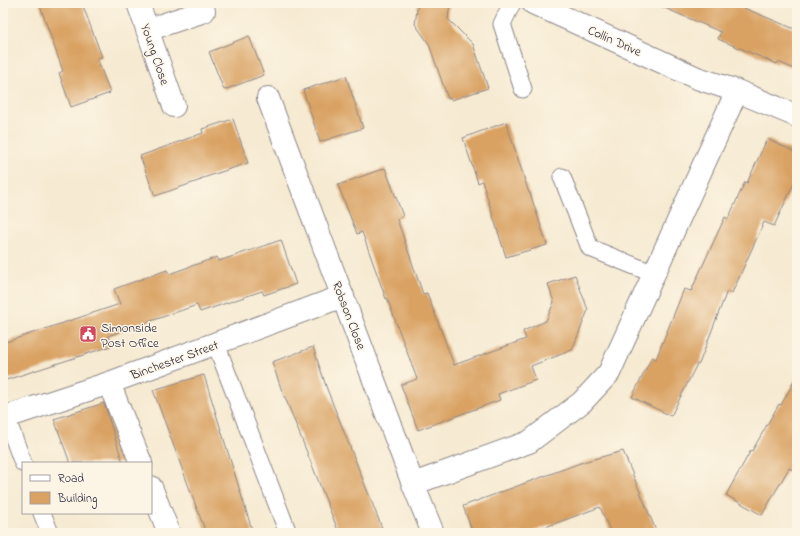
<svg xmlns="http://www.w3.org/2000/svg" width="800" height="536" font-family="'Indie Flower',sans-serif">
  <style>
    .building { fill: #d9a162 }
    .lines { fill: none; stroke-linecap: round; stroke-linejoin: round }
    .lane-casing { stroke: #8c8686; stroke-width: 19 }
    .street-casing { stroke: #8c8686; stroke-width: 24 }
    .lane { stroke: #fff; stroke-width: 17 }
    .street { stroke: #fff; stroke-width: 22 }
    .labels { text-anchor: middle; stroke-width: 3; stroke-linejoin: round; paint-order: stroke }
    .street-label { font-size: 13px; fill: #22223b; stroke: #fcf5e5 }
    .poi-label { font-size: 13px; fill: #22223b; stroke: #fcf5e5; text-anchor: start }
  </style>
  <rect width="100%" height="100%" fill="#fcf5e5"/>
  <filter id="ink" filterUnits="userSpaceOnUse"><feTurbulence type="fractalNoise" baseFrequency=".025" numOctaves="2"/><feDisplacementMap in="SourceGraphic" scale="8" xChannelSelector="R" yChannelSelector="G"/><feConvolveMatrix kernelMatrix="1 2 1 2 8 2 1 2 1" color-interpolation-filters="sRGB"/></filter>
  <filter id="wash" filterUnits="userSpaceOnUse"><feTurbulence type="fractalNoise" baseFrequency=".012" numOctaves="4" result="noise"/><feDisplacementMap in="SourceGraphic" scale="16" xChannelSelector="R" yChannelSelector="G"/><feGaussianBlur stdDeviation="0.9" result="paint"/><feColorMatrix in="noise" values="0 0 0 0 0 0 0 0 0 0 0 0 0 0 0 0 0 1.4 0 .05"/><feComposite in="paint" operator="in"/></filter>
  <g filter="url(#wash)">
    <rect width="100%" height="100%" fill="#f6ead2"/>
    <g id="blocks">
      <path class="building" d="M39,3H82L102,57L97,58L110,93L71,107L59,73L63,71Z
        M418,3H450L448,19L473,44L488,88L451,100L450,98L448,99L429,44L415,24Z
        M653,3H732L797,30V70L778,62L777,64L718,39L721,32Z
        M249,36L264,75L224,90L209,52Z
        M346,76L363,128L320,142L303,90Z
        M233,119L248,163L200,179L201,180L155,196L140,156L203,133L202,129Z
        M506,122L529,193H530L547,245L506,257L482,181L478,183L463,138Z
        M767,139L797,153V177L774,226L764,222L732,293L727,291L699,364H697L671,416L632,397L652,357L656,359L684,289L691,291L725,217L728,219L745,182L747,183Z
        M385,168L403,216L397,219L423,294L427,293L454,365L526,339L523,331L546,321L554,302L548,284L575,275L588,310L572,350L531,366L536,380L498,394L500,400L418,430L401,385L417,379L387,298L386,299L362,232L357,234L338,185Z
        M281,240L296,284L264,295L262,291L200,312L197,305L108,336L111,346L3,381V343L120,304L114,289L167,270L169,274L217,257L219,261Z
        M313,347L327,389L384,533H339L285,397H284L272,362Z
        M204,375L253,533H206L153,390Z
        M797,376V472L789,468L762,515L726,495L751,450L752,451L779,404L781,405Z
        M104,403L123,463H70L54,419Z
        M623,451L657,533H611L600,507L529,533H473L463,506L583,462Z"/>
    </g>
  </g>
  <g filter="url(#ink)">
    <use href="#blocks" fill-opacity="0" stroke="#8c8686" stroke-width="1"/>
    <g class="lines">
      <defs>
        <path id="lane" d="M512,3L502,24L523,89
          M562,177L590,248L654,274
          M216,344L288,533
          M6,417L23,463
          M42,513L50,533"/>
        <path id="street" d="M138,3L174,106
          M147,30L204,11
          M737,91L797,116
          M268,98L413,484L433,533
          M109,383L141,463
          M3,418L109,383L343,296
          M413,484L529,442L582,402L609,373L737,91L697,78L533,3
          M151,487L169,533"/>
      </defs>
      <use href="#lane" class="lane-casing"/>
      <use href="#street" class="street-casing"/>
      <use href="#lane" class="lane"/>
      <use href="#street" class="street"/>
    </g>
  </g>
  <defs>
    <symbol id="civic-square" viewBox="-11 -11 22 22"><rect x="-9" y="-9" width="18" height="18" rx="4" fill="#d1495b" stroke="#fcf5e5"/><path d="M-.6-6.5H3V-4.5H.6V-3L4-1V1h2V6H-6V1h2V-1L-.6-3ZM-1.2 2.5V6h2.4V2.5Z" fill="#fff"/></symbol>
  </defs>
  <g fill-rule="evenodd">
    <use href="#civic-square" x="78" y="324" width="20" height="20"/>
  </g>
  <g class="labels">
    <g class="street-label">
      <text transform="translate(615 40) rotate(24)" y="5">Collin Drive</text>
      <text transform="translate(156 54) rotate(71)" y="5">Young Close</text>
      <text transform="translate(350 315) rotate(69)" y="5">Robson Close</text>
      <text transform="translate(174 359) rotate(-20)" y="5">Binchester Street</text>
    </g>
    <g class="poi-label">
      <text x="101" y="332">Simonside<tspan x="101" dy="15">Post Office</tspan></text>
    </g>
  </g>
  <rect width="800" height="536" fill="none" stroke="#fcf5e5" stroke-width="16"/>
  <rect x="22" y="462" width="130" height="52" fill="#fcf5e5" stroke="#a5a1a1"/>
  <rect x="30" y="475" width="20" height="6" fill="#ffffff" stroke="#a5a1a1"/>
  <text x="58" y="482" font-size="12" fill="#22223b">Road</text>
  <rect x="30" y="492" width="20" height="12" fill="#d9a162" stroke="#a5a1a1"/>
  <text x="58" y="502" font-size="12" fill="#22223b">Building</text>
</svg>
